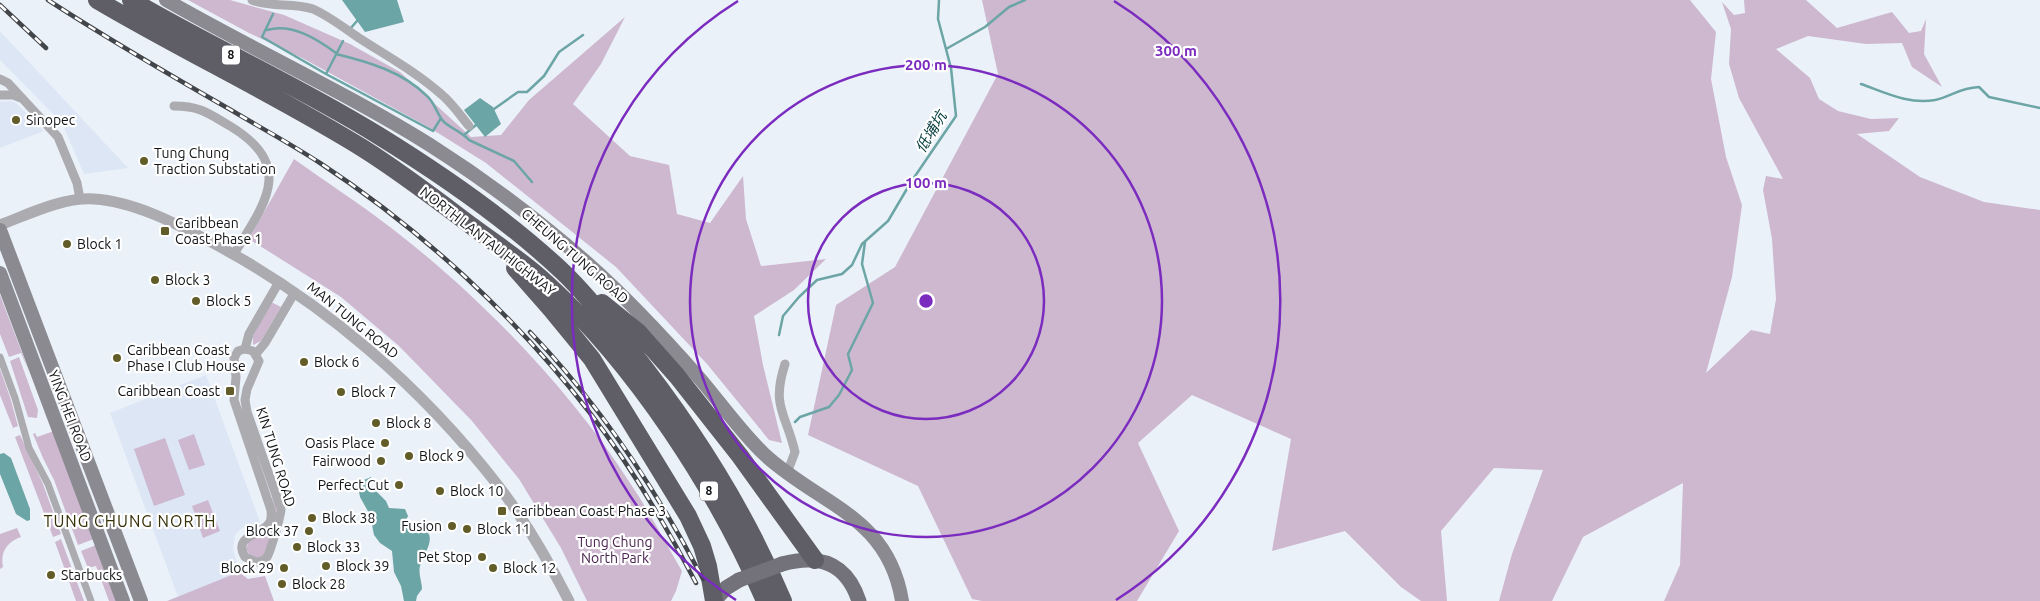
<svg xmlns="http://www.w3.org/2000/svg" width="2040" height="601" font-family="Ubuntu,'Noto Sans TC',sans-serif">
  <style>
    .built { fill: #dde6f5 }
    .green { fill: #cdb8d0 }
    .water { fill: #6ca5a5 }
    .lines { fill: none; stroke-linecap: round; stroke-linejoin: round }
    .stream { stroke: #6ca5a5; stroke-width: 2.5 }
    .pedestrian { stroke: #acabb0; stroke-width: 7 }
    .minor { stroke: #acabb0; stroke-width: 9 }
    .tertiary { stroke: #acabb0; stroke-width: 11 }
    .secondary { stroke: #8b8a90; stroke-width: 14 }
    .primary { stroke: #73727a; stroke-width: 15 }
    .motorway { stroke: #5f5e66; stroke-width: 18 }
    .rail-casing { stroke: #424549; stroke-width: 4.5 }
    .rail { stroke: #fff; stroke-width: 2.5; stroke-dasharray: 8; stroke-linecap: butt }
    .primary-bridge { stroke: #73727a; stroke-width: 15 }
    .ring { fill: none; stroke: #7b2cbf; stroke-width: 2.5 }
    .poi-dot { fill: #625c28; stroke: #fff; stroke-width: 2 }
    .labels { text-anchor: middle; stroke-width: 4.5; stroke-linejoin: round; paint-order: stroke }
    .shield { fill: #fff; stroke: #585a5c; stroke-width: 1 }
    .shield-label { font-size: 12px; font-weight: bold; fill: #111316 }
    .poi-label { font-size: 14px; fill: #111316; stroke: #fff; text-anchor: start }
    .street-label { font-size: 14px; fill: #111316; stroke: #fff }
    .park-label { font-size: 14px; fill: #4a224f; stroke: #fff }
    .water-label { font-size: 15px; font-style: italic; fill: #0c4243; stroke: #fff }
    .quarter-label { font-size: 16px; letter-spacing: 1px; fill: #353005; stroke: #fff }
    .centre { fill: #7b2cbf; stroke: #fff; stroke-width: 2.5 }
    .ring-label { font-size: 15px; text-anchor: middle; font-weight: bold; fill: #7b2cbf; stroke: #fff; stroke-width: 4.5; stroke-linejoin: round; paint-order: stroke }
  </style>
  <rect width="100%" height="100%" fill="#ebf1f9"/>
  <path class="built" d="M0,31L128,168L84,174L62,123L0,60Z
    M11,101L16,103L44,131L0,148V102Z
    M206,375L260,522L242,528L235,535L233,548L239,572L178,597L110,413Z"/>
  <path class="green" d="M188,0H230L284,15L350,44L400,72L471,137L501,135L529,100L625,17L601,64L573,104L630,156L669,165L677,214L710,223L743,176L746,219L761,266L826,259L794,290L754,316L763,365L782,443L769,440L707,364L616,267L486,163L430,128L304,59L249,33Z
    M982,0H1690L1716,32L1711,79L1726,157L1742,205L1732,277L1706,373L1751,330L1770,334L1776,299L1772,239L1763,190L1766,176L1783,179L1739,98L1729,64L1731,29L1722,2L1734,15L1745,13L1744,0H1806L1837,28L1892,12L1909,33L1921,31L1926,19L1924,54L1942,87L1912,67L1902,43L1866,44L1808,36L1776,49L1810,78L1819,99L1838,111L1871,119L1899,118L1889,131L1857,134L1920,177L1984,202L2040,210V601H1664L1680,565L1683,483L1583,537L1552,601H1499L1512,554L1543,470L1494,468L1441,531L1447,601H1421L1401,587L1345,531L1272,551L1291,439L1192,395L1138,443L1179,531L1137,601H982L972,599L918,486L808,435L836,305L895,267L998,74Z
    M294,159C326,182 359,203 390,227C480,296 569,388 630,483C649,511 665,542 682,571L676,591L671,601H587L561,548L519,479L472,421L399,346L341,297L249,239Z
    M0,295L30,374L21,353L9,357L0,334Z
    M271,302L281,307L261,341L253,345V336Z
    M19,357L38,410L37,418L28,417L10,361Z
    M0,369L10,397L18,426L13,428L0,395Z
    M54,431L94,539L78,545L54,480L43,458L33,434L35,433L37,437Z
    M194,434L205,465L189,470L178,440Z
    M20,435L43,484L61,534L53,537L15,437Z
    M165,438L185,495L154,506L134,449Z
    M274,497C281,520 271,535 264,556L257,559L250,556L246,549L248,543L275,509L272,498Z
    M208,500L220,531L203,538L192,506Z
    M17,528L21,537C7,542 0,552 3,567L0,569V534Z
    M61,539L84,601H76L55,542Z
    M96,545L116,601H109L96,566L88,568L81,551Z
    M239,572L248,579L265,576L274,601H167Z"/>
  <path class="water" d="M342,0H397L404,22L365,32Z
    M480,98L493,107L501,124L485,137L464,110Z
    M4,453L11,458L30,509V520L27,521L16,514L0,474V454Z
    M371,477V486L386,501L389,508L405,509L408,516L405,522L408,526L421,527C440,536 423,553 420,566C418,573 422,582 422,589L417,596L416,601H404L401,586L394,572L392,551L380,543L374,535L370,515L360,497L358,486L364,480Z"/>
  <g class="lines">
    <path class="stream" d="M273,14L262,37L326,74L433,131L441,118
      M350,29L357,21
      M267,30C292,23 317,39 336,53
      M946,49L985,27L1009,7L1025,0
      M336,54C369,62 403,72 427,96C435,103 437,115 444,122C452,129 462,132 469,140L514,161L532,182
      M326,74L343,41
      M1861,84C1884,92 1909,105 1935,100C1952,96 1959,88 1979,87L1989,97L2040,108
      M494,109L518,92H527L544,76L559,52L583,35
      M464,135L476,125
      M779,335L783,316L799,297L817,280L842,274L852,265L862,244L888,221L911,182L956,116L951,68L938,19L939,0
      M795,422L800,417L829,407L839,395L852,370L848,354L873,303L862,264L865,242"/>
    <path class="pedestrian" d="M0,357L15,398L29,448L48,484L91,601"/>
    <path class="minor" d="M252,0C271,8 293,2 313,9C329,16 344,28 359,38C387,56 416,72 441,94C452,103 460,115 469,126
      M0,79L8,83L58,137L77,183L80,199
      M0,95H13L21,98
      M174,106C200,106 208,113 230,126C296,166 265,203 234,254
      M245,349L253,351L259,361L247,389L245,400L247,412L281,509C281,515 270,553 267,557C264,561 260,562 256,562L245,557C232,535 262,536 270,522C272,518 271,514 271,510L234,400L236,377L234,358L238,351Z
      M245,349L249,334L279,282
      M256,354L265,343L295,292
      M785,364C771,407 786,413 795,452L787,473"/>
    <path class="tertiary" d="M0,225C29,214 63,197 94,199C133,201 177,224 211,242C323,301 422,387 500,488C526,522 549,562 569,601"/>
    <path class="secondary" d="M166,0C253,50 345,92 430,145C485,180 537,219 586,262C627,298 665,339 701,380C722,405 741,432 764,454C819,505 888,515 902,601
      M0,230L141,601
      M0,273L123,601"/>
    <path class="primary" d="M782,564C819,554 846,562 859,601
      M714,601L726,588L739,580"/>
    <path class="motorway" d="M97,0C185,52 277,95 364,149C402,173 437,200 473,227C497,245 524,262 546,283C636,365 717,490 765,601
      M131,0C211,47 297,85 376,134C441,174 507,219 563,272C587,295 608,322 629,348C692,427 744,508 783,601
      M515,268L551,309L592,359L688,516L702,546L708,566L714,601
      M602,303L638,332L677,376L740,456L815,560"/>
    <defs>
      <path id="rail" d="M48,0C108,39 170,75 231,110C261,128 291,144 320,163C422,230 515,316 590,413C631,466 665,524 696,583
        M0,5L46,48
        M530,332C601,406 656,489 703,579"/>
    </defs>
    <use href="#rail" class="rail-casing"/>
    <use href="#rail" class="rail"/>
    <path class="primary-bridge" d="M739,580L782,564"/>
  </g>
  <g class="ring">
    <circle cx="926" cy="301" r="118"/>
    <circle cx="926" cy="301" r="236"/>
    <path d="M736 600A354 354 0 0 1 738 1M1114 1A354 354 0 0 1 1116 600"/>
  </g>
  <g class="poi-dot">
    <circle cx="16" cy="120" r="5"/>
    <circle cx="144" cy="161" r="5"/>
    <rect x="160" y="226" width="10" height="10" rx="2.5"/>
    <circle cx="67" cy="244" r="5"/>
    <circle cx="155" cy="280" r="5"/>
    <circle cx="196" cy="301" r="5"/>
    <circle cx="117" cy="358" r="5"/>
    <circle cx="304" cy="362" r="5"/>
    <rect x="225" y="386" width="10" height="10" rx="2.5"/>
    <circle cx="341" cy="392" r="5"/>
    <circle cx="376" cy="423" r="5"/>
    <circle cx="385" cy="443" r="5"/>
    <circle cx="409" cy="456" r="5"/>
    <circle cx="381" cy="461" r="5"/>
    <circle cx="399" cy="485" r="5"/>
    <circle cx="440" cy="491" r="5"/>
    <rect x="497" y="506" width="10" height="10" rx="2.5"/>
    <circle cx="312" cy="518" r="5"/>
    <circle cx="452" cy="526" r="5"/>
    <circle cx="467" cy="529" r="5"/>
    <circle cx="309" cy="531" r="5"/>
    <circle cx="297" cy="547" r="5"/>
    <circle cx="482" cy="557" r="5"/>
    <circle cx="326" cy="566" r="5"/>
    <circle cx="284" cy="568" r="5"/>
    <circle cx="493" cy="568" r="5"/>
    <circle cx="51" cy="575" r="5"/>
    <circle cx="282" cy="584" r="5"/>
  </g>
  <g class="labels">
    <g class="shield">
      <rect x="222" y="45.5" width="18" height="19" rx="4"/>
      <rect x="700" y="481.5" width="18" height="19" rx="4"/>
    </g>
    <g class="shield-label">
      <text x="231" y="59">8</text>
      <text x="709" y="495">8</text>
    </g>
    <g class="poi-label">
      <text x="26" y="125">Sinopec</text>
      <text x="154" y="158">Tung Chung<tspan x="154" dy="16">Traction Substation</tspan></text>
      <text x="175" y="228">Caribbean<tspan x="175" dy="16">Coast Phase 1</tspan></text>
      <text x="77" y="249">Block 1</text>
      <text x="165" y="285">Block 3</text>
      <text x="206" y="306">Block 5</text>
      <text x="127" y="355">Caribbean Coast<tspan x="127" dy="16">Phase I Club House</tspan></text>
      <text x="314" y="367">Block 6</text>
      <text x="220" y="396" text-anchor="end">Caribbean Coast</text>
      <text x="351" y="397">Block 7</text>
      <text x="386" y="428">Block 8</text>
      <text x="375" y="448" text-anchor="end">Oasis Place</text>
      <text x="419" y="461">Block 9</text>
      <text x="371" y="466" text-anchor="end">Fairwood</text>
      <text x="389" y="490" text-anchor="end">Perfect Cut</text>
      <text x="450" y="496">Block 10</text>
      <text x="512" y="516">Caribbean Coast Phase 3</text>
      <text x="322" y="523">Block 38</text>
      <text x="442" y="531" text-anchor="end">Fusion</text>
      <text x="477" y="534">Block 11</text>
      <text x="299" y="536" text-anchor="end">Block 37</text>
      <text x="307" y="552">Block 33</text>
      <text x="472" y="562" text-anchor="end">Pet Stop</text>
      <text x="336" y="571">Block 39</text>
      <text x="274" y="573" text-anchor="end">Block 29</text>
      <text x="503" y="573">Block 12</text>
      <text x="61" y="580">Starbucks</text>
      <text x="292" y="589">Block 28</text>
    </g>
    <g class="street-label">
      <text transform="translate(488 241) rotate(38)" y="5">NORTH LANTAU HIGHWAY</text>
      <text transform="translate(575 256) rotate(41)" y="5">CHEUNG TUNG ROAD</text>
      <text transform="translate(353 320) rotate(39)" y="5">MAN TUNG ROAD</text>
      <text transform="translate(70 416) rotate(69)" y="5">YING HEI ROAD</text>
      <text transform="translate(276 457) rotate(73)" y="5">KIN TUNG ROAD</text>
    </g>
    <g class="park-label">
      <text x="615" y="547">Tung Chung<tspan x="615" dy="16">North Park</tspan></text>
    </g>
    <g class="water-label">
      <text transform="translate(931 132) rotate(-59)" y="5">低埔坑</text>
    </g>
    <g class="quarter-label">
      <text x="130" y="527">TUNG CHUNG NORTH</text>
    </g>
  </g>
  <circle cx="926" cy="301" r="8" class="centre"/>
  <g class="ring-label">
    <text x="1176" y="56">300 m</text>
    <text x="926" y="70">200 m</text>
    <text x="926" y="188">100 m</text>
  </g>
</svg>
